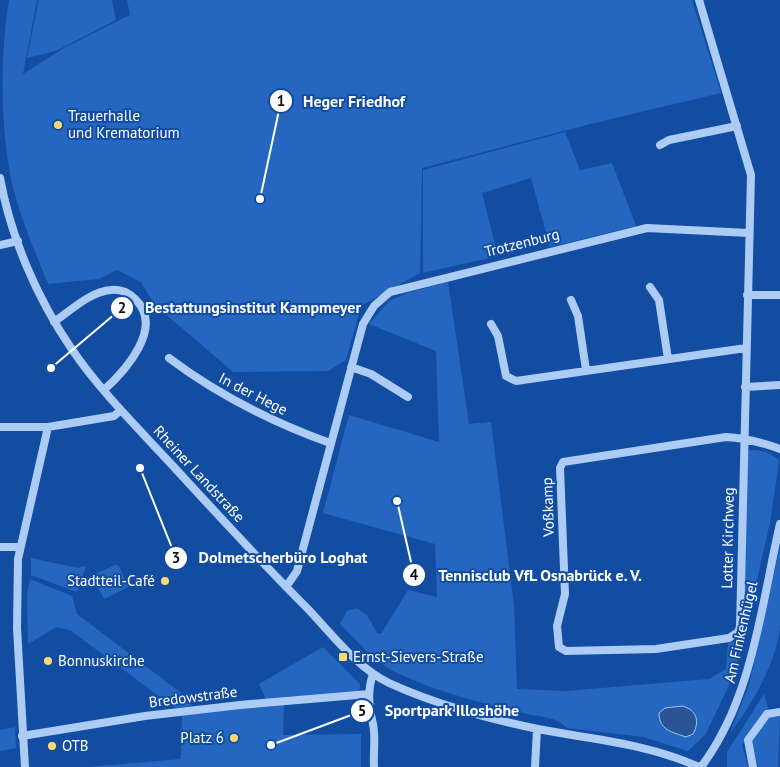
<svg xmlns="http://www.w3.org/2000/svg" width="780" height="767" font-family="'PT Sans',sans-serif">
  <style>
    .green { fill: #2567c0 }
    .water { fill: #2a5594; stroke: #9ec6f8 }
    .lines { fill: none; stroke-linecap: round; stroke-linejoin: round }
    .minor { stroke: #accbf5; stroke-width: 8 }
    .poi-dot { fill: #ffd970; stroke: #124da2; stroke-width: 2 }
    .labels { text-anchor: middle; stroke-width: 4; stroke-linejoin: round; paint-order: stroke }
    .poi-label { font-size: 15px; fill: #fff; stroke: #124da2; text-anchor: start }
    .street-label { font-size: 15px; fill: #fff; stroke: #124da2 }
    .leader { fill: none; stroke: #fff; stroke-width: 2 }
    .callout-dot { fill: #fff; stroke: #124da2; stroke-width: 2 }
    .mark-label { font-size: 15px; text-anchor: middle; font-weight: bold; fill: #111 }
    .callout-label { font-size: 16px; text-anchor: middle; font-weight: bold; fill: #fff; stroke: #124da2; stroke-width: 4; stroke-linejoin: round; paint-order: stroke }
  </style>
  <rect width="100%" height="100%" fill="#124da2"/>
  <path class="green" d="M9,0H37L23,74L64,48L130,15L127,0H692L721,93L590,124L422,168L420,273L361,306L346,360L328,371L233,372L154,304L141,282L117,270L99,279L48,284C35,251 20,218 12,183C0,128 0,55 9,0Z
    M39,0H112L116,20L56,51L27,58Z
    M565,132L580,170L612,163L636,226L550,247L531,178L482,193L498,256L423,273V170Z
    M448,282L469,424L491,422L514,606L517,689L566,691L709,679L726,669L728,643L739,640L744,632L747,451C757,448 773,453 779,461L770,523L736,671L705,735L688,751L643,737L567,728C555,715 535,717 518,712C478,702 423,688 388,668C370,657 355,639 340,624L347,611L357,608L367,615L377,633L381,634L408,590L437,597L435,544L323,513L349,415L439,442L436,351L369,324L389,301L410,292Z
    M780,547V629C773,669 754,701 730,733L749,685Z
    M31,558L78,568L86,566L77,592L31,575Z
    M115,565L119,566L128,587L104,599L96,584L93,582L95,574Z
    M30,579L72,596L77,614L193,702L191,706L176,708L168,703L70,630L56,627L28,644L27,594Z
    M323,647L360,684L359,692L266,700L259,684Z
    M764,694L768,708L742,745L748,767H727V752Z
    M284,704L283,735L361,734V767H87L181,759L182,715Z
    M767,717H780L778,767H758L751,740Z
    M15,727L16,748L0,751V730Z"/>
  <path class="water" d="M682,706C697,710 700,721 693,734L686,737C672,732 659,730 659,713L665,708Z"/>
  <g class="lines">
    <path class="minor" d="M699,0L751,175L740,627L738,632L729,638L656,649L566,651L559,647L557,626L565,594L560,468L563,462L726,437C746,438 761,442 780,449
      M660,145L669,140L737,126
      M0,178C11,238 37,298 71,348C100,391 138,428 173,466C217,514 261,562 307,608C332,634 356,667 389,683C432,703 492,720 538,729C594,740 646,743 699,767
      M0,245L18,241
      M650,287L659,300L668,359
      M747,295H780
      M571,300L578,316L586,370
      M54,322C70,311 91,291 111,290C120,289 129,293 135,299C165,327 125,371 104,390
      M491,324L498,336L506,376L516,381L746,348
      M169,358C218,395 272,422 330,443
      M351,367L371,374L408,397
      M745,387L780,385
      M0,427H48L114,416L121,410
      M0,547H20
      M286,587L297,571L363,324L374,306L390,292L647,228L749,233
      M373,674C367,691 369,707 373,724C376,737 373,754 374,767
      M22,736L145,716L240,705L369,694
      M25,767L17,628L18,559L48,427
      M535,767L537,729
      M701,767C753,698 761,606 780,524
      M753,767L748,740L767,714L780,712"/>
  </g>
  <g class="poi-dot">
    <circle cx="58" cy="125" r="5"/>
    <circle cx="165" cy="581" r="5"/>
    <rect x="338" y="652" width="10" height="10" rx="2.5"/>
    <circle cx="48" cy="661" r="5"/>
    <circle cx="234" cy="738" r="5"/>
    <circle cx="52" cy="746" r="5"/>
  </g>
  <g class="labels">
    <g class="poi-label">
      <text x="68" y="121">Trauerhalle<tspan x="68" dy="17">und Krematorium</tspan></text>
      <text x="155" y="586" text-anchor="end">Stadtteil-Café</text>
      <text x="353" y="662">Ernst-Sievers-Straße</text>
      <text x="58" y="666">Bonnuskirche</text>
      <text x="224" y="743" text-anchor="end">Platz 6</text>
      <text x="62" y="751">OTB</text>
    </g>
    <g class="street-label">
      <text transform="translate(522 243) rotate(-14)" y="5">Trotzenburg</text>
      <text transform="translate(253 394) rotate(27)" y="5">In der Hege</text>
      <text transform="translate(199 474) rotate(47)" y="5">Rheiner Landstraße</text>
      <text transform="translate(548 507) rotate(-92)" y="5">Voßkamp</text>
      <text transform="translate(728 538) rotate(-89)" y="5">Lotter Kirchweg</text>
      <text transform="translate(741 632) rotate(-77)" y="5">Am Finkenhügel</text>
      <text transform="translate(193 697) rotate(-7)" y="5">Bredowstraße</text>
    </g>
  </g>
  <path class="leader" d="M260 199L281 101M51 368L122 308M140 468L176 558M397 501L414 575M271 745L362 711"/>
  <g class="callout-dot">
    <circle cx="260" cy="199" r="5"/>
    <circle cx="51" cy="368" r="5"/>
    <circle cx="140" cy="468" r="5"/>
    <circle cx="397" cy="501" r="5"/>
    <circle cx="271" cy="745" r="5"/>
    <circle cx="281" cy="101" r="12"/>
    <circle cx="122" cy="308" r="12"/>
    <circle cx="176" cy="558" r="12"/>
    <circle cx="414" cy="575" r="12"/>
    <circle cx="362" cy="711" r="12"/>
  </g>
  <g class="mark-label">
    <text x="281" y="106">1</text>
    <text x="122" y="313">2</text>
    <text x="176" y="563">3</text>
    <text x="414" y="580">4</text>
    <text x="362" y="716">5</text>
  </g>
  <g class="callout-label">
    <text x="354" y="107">Heger Friedhof</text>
    <text x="253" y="313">Bestattungsinstitut Kampmeyer</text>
    <text x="283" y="563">Dolmetscherbüro Loghat</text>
    <text x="540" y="581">Tennisclub VfL Osnabrück e. V.</text>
    <text x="452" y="716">Sportpark Illoshöhe</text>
  </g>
</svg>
